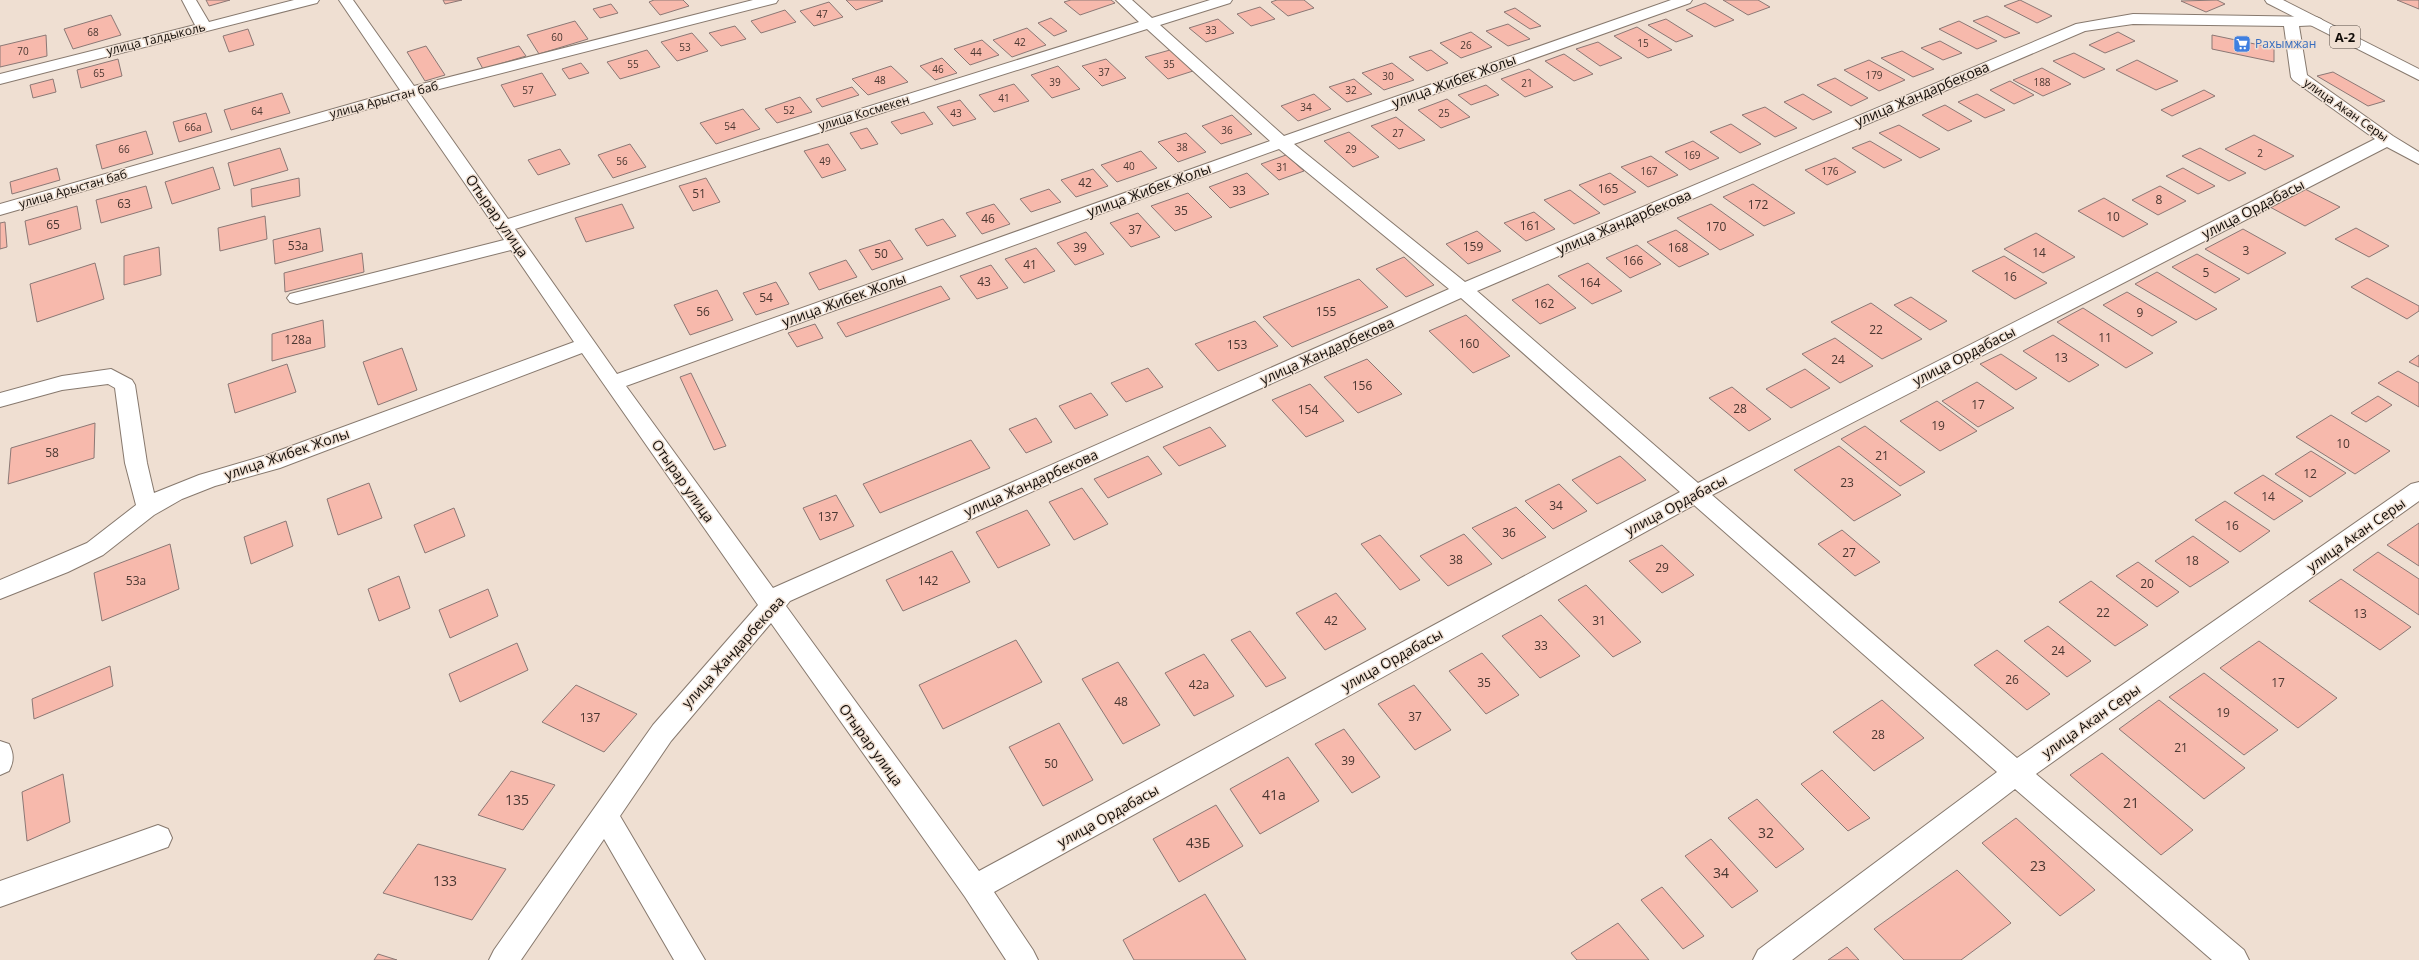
<svg xmlns="http://www.w3.org/2000/svg" width="2419" height="960" font-family="'Open Sans',sans-serif">
  <style>
    .building { fill: #f7b9ac; stroke: #8b7875 }
    .lines { fill: none; stroke-linecap: round; stroke-linejoin: round }
    .minor-casing { stroke: #87796e; stroke-width: 2 }
    .highway-casing { stroke: #87796e; stroke-width: 2 }
    .minor { fill: #fff; fill-rule: evenodd }
    .highway { fill: #fff; fill-rule: evenodd }
    .labels { text-anchor: middle; stroke-width: 3; stroke-linejoin: round; paint-order: stroke }
    .far-number-label { font-size: 10px; fill: #4a3731 }
    .far-street-label { font-size: 12px; fill: #110c08; stroke: #efdfd2 }
    .far-shop-label { font-size: 12px; fill: #366cbe; stroke: #efdfd2; text-anchor: start }
    .number-label { font-size: 12px; fill: #4a3731 }
    .shield { fill: #efdfd2; stroke: #544b45; stroke-width: 1 }
    .shield-label { font-size: 13px; font-weight: bold; fill: #110c08 }
    .street-label { font-size: 14px; fill: #110c08; stroke: #efdfd2 }
    .near-number-label { font-size: 14px; fill: #4a3731 }
  </style>
  <rect width="100%" height="100%" fill="#efdfd2"/>
  <path class="building" d="M206,0H230L209,6Z
    M443,0H462L445,4Z
    M654,0H683L689,6L660,15L649,2Z
    M846,0H881L883,1L856,10Z
    M1071,0H1111L1115,3L1080,15L1064,2Z
    M1277,0H1304L1314,8L1288,16L1271,2Z
    M1723,0H1758L1770,7L1748,15Z
    M2020,0L2052,16L2037,23L2004,6Z
    M2217,0L2225,4L2206,12L2181,1Z
    M2397,0H2419V9Z
    M829,2L843,17L814,26L800,11Z
    M1705,3L1734,20L1715,27L1686,10Z
    M611,4L618,13L600,18L593,9Z
    M1260,7L1275,19L1251,26L1237,14Z
    M1515,8L1541,26L1530,29L1504,12Z
    M785,10L796,22L761,33L751,21Z
    M111,15L121,35L73,49L64,29Z
    M1987,16L2020,33L2005,38L1973,21Z
    M1051,18L1067,31L1054,36L1038,23Z
    M1218,19L1234,33L1206,42L1189,28Z
    M1666,19L1693,36L1676,42L1648,25Z
    M575,21L588,39L539,54L527,35Z
    M1959,21L1997,41L1977,49L1939,29Z
    M1508,24L1530,39L1508,46L1486,31Z
    M735,26L746,39L721,46L709,33Z
    M1637,27L1672,50L1648,58L1614,36Z
    M1027,28L1046,45L1012,57L993,40Z
    M248,29L254,45L229,52L223,36Z
    M1471,32L1492,47L1461,58L1440,43Z
    M2118,32L2135,41L2105,53L2089,45Z
    M692,33L708,51L677,61L661,42Z
    M46,35L47,56L0,67V46Z
    M2212,35L2274,48V62L2212,49Z
    M982,40L999,55L970,65L954,49Z
    M1940,41L1962,53L1943,60L1921,48Z
    M1598,42L1622,58L1600,66L1576,49Z
    M426,46L445,75L425,81L407,52Z
    M519,46L526,56L483,69L477,58Z
    M647,50L660,67L620,79L607,62Z
    M1170,50L1193,71L1168,79L1145,57Z
    M1431,50L1448,63L1427,71L1409,57Z
    M1902,51L1934,69L1913,77L1881,58Z
    M2074,53L2105,69L2084,78L2053,61Z
    M1564,54L1593,74L1574,81L1545,61Z
    M942,58L957,73L935,80L920,66Z
    M118,59L122,76L81,88L77,70Z
    M1106,59L1126,78L1102,86L1082,66Z
    M1869,60L1905,80L1879,91L1844,70Z
    M2137,60L2178,81L2156,90L2116,70Z
    M581,63L589,73L569,79L562,69Z
    M1392,63L1414,80L1384,90L1362,73Z
    M891,66L908,82L868,95L852,79Z
    M1058,66L1080,89L1052,98L1031,75Z
    M2042,68L2071,84L2043,96L2013,80Z
    M1529,69L1553,87L1525,97L1501,79Z
    M2333,72L2385,101L2368,106L2317,76Z
    M542,73L556,95L514,107L501,85Z
    M1835,78L1868,98L1851,106L1817,85Z
    M53,79L56,92L33,98L30,85Z
    M1354,79L1372,94L1347,102L1329,87Z
    M2010,81L2034,95L2014,104L1990,90Z
    M1014,84L1029,101L994,112L979,95Z
    M1486,85L1499,95L1471,105L1458,95Z
    M852,87L859,95L822,107L816,99Z
    M2204,90L2215,96L2172,116L2161,110Z
    M282,93L290,113L231,130L224,110Z
    M1314,94L1331,109L1298,121L1281,106Z
    M1803,94L1832,112L1813,120L1784,102Z
    M1977,94L2005,110L1985,118L1958,102Z
    M800,97L812,112L777,123L765,109Z
    M1447,99L1470,117L1441,128L1418,110Z
    M960,100L976,119L953,126L937,107Z
    M1945,105L1972,121L1948,131L1922,115Z
    M1765,107L1797,128L1775,137L1742,115Z
    M743,109L760,129L716,144L700,123Z
    M924,112L933,124L901,134L891,122Z
    M206,113L212,132L179,142L173,122Z
    M1232,115L1252,134L1221,144L1202,126Z
    M1396,117L1425,140L1399,149L1371,126Z
    M1731,124L1761,144L1740,153L1710,132Z
    M1899,125L1940,149L1920,158L1879,133Z
    M867,128L878,144L861,149L850,133Z
    M146,131L153,154L102,169L96,145Z
    M1349,132L1379,157L1353,167L1324,141Z
    M1186,133L1206,152L1178,162L1158,142Z
    M2254,135L2294,156L2265,170L2225,149Z
    M1693,141L1719,158L1690,170L1665,152Z
    M1870,141L1902,160L1884,168L1852,148Z
    M630,144L646,167L613,178L598,155Z
    M828,144L846,170L822,178L804,151Z
    M280,148L288,170L234,186L228,163Z
    M2200,148L2246,173L2229,181L2182,156Z
    M560,149L570,164L538,175L528,160Z
    M1141,151L1157,168L1117,182L1101,165Z
    M1286,155L1304,171L1279,180L1261,164Z
    M1651,156L1678,175L1648,187L1621,167Z
    M1835,158L1856,172L1827,185L1805,170Z
    M213,167L220,189L172,204L165,182Z
    M57,168L60,180L12,194L10,182Z
    M2183,168L2215,186L2198,194L2166,176Z
    M1093,169L1108,186L1076,197L1061,180Z
    M1247,173L1269,194L1230,208L1209,187Z
    M1610,173L1636,192L1604,205L1579,185Z
    M299,178L300,196L252,207L251,189Z
    M706,178L720,202L693,211L679,186Z
    M1753,184L1795,213L1764,226L1723,197Z
    M146,186L152,208L101,223L96,200Z
    M2160,186L2186,201L2158,215L2132,200Z
    M1049,189L1061,202L1031,212L1020,199Z
    M2305,189L2340,207L2305,226L2270,207Z
    M1570,190L1600,213L1574,224L1544,200Z
    M1188,193L1212,217L1175,231L1151,206Z
    M2104,198L2148,224L2123,237L2078,211Z
    M622,204L634,228L586,242L575,218Z
    M994,204L1010,224L982,234L966,213Z
    M1711,204L1754,235L1720,250L1677,218Z
    M77,206L81,229L29,245L25,221Z
    M1534,212L1555,229L1526,241L1504,223Z
    M1138,213L1160,237L1131,247L1110,223Z
    M265,216L267,239L220,251L218,228Z
    M943,219L956,236L927,246L915,229Z
    M5,222L7,247L0,249V223Z
    M320,228L323,251L275,264L273,240Z
    M2356,228L2389,246L2369,257L2335,239Z
    M2243,229L2286,253L2248,274L2205,249Z
    M1676,230L1709,254L1679,267L1647,242Z
    M1477,231L1501,251L1468,264L1446,244Z
    M1086,232L1104,254L1075,265L1057,243Z
    M2036,233L2075,257L2043,273L2004,249Z
    M890,240L903,259L872,270L859,250Z
    M1637,245L1661,264L1630,278L1606,258Z
    M159,247L161,275L124,285V256Z
    M1036,248L1055,271L1024,283L1005,259Z
    M362,253L364,272L285,292L284,273Z
    M2197,254L2240,279L2215,293L2172,267Z
    M2004,256L2047,283L2015,299L1972,271Z
    M1404,257L1434,285L1406,297L1376,269Z
    M846,260L857,277L819,290L809,273Z
    M95,263L104,299L37,322L30,284Z
    M1588,263L1622,291L1592,304L1558,276Z
    M991,265L1008,288L977,299L960,276Z
    M2157,272L2217,309L2196,320L2135,284Z
    M2367,278L2419,306V311L2407,319L2351,287Z
    M1359,279L1388,307L1292,347L1263,317Z
    M776,282L789,304L756,315L743,293Z
    M1548,284L1576,308L1540,324L1512,300Z
    M941,286L950,299L846,337L837,323Z
    M717,290L733,320L690,335L674,305Z
    M2127,292L2177,322L2152,336L2103,305Z
    M1911,297L1947,321L1930,330L1894,305Z
    M1871,303L1922,339L1882,359L1831,322Z
    M2083,308L2153,353L2126,368L2057,322Z
    M1466,315L1510,356L1473,373L1429,331Z
    M323,320L325,347L272,361V334Z
    M1255,321L1278,346L1218,371L1195,344Z
    M815,324L823,338L797,347L788,333Z
    M2053,335L2099,365L2069,382L2023,351Z
    M1835,338L1873,366L1840,383L1802,354Z
    M402,348L417,390L378,405L363,362Z
    M2001,354L2037,378L2016,390L1980,364Z
    M2419,355V367L2409,362Z
    M1367,359L1402,394L1358,413L1324,377Z
    M287,364L296,392L235,413L228,384Z
    M1148,368L1163,387L1126,402L1111,383Z
    M1805,369L1830,388L1791,408L1766,389Z
    M2398,371L2419,383V407L2378,383Z
    M691,373L726,446L714,450L680,377Z
    M1977,382L2014,408L1978,427L1942,401Z
    M1310,384L1344,421L1306,437L1272,400Z
    M1732,387L1771,419L1749,431L1709,398Z
    M1091,393L1108,415L1075,429L1059,406Z
    M2378,396L2392,405L2366,422L2351,413Z
    M1937,401L1977,431L1940,451L1900,421Z
    M2331,415L2390,451L2355,474L2296,437Z
    M1036,418L1052,442L1026,453L1009,429Z
    M95,423L94,458L8,484L11,448Z
    M1865,426L1925,472L1900,486L1841,439Z
    M1210,427L1226,446L1179,466L1163,447Z
    M971,440L990,468L880,513L863,484Z
    M1839,446L1901,495L1854,521L1794,470Z
    M2311,451L2346,473L2310,497L2275,474Z
    M1148,456L1162,474L1108,498L1094,479Z
    M1620,456L1646,480L1597,504L1572,480Z
    M2263,475L2303,501L2274,520L2234,493Z
    M369,483L382,518L338,535L327,499Z
    M1559,484L1587,511L1553,529L1525,501Z
    M1082,488L1108,524L1074,540L1049,502Z
    M836,495L854,526L820,540L803,508Z
    M2225,501L2270,531L2240,552L2195,520Z
    M1516,507L1546,537L1502,559L1472,528Z
    M454,508L465,536L425,553L414,525Z
    M1027,510L1050,545L998,568L976,532Z
    M286,521L293,546L251,564L244,537Z
    M2419,523V566L2387,545Z
    M1842,530L1880,562L1855,576L1818,544Z
    M1464,534L1492,564L1448,586L1420,556Z
    M1380,535L1420,580L1400,590L1361,544Z
    M2193,536L2229,562L2190,587L2155,561Z
    M170,544L179,589L102,621L94,573Z
    M1662,545L1694,575L1662,593L1629,561Z
    M952,551L970,582L903,611L886,580Z
    M2378,552L2419,579V615L2353,570Z
    M2138,562L2179,592L2157,607L2116,576Z
    M399,576L410,608L379,621L368,589Z
    M2341,579L2411,627L2380,650L2309,601Z
    M2091,581L2148,625L2115,646L2059,602Z
    M1586,585L1641,642L1613,657L1558,600Z
    M488,589L498,616L450,638L439,610Z
    M1336,593L1366,629L1325,650L1296,613Z
    M1541,615L1580,656L1540,678L1502,636Z
    M2048,626L2091,661L2067,677L2024,641Z
    M1250,631L1286,678L1266,687L1231,640Z
    M1016,640L1042,682L943,729L919,685Z
    M2259,641L2337,698L2298,728L2220,668Z
    M517,643L528,670L460,702L449,674Z
    M1997,650L2050,694L2027,710L1974,665Z
    M1482,653L1519,695L1486,714L1449,671Z
    M1204,654L1234,696L1194,716L1165,673Z
    M1118,662L1160,725L1123,744L1082,679Z
    M110,666L113,686L34,719L32,699Z
    M2204,673L2278,730L2244,755L2169,697Z
    M576,685L637,714L604,752L542,722Z
    M1414,685L1451,730L1415,750L1378,704Z
    M1882,700L1924,738L1874,771L1833,732Z
    M2159,700L2245,768L2204,799L2119,729Z
    M1059,723L1093,780L1043,806L1009,747Z
    M1344,729L1380,777L1352,793L1315,744Z
    M2102,753L2193,830L2161,855L2070,775Z
    M1288,757L1319,801L1260,834L1230,789Z
    M1822,770L1870,818L1848,831L1801,784Z
    M511,771L555,785L523,830L478,815Z
    M63,774L70,822L27,841L22,792Z
    M1757,799L1804,849L1776,868L1728,818Z
    M1216,805L1243,846L1179,882L1153,839Z
    M2016,818L2095,890L2060,916L1982,843Z
    M1711,839L1758,891L1732,908L1685,856Z
    M418,844L506,869L472,920L383,893Z
    M1957,870L2011,923L1961,960H1904L1874,929Z
    M1662,887L1704,936L1683,949L1641,900Z
    M1205,894L1246,960H1134L1123,940Z
    M1618,923L1649,960H1577L1571,953Z
    M1847,947L1859,960H1828Z
    M378,954L397,960H374Z"/>
  <g class="lines">
    <defs>
      <path id="minor" d="M182,0H196L209,22L294,0H319L317,3L0,84V74L195,25Z
        M339,0H353L414,86L753,0H778L776,3L420,94L508,219L1139,22L1116,0H1132L1152,18L1210,0H1232L1230,3L1160,25L1284,136L1671,0H1692L1690,3L1294,144L1465,282L2076,24L2133,14L2316,17L2321,19L2324,22L2321,25L2299,26L2307,75L2393,136L2419,152V164L2387,147L1712,495L2017,758L2411,484L2419,482V501L2036,774L2244,950L2249,960H2212L2015,789L1792,960H1753L1758,950L1997,772L1694,505L994,892L1033,950L1038,960H1006L965,897L771,623L671,741L620,816L705,960H674L604,839L521,960H489L494,950L653,725L758,605L582,353L280,468L215,486L182,499L154,515L103,555L68,572L0,599V580L87,543L136,505L125,463L115,388L108,384L62,390L0,407V393L62,376L111,369L132,380L135,385L147,463L154,493L199,475L267,455L574,342L511,250L297,304L290,302L287,298L290,294L504,240L406,98L0,215V204L400,90ZM2133,24L2284,26L2291,77L2293,80L2375,139L1698,483L1477,291L2085,31ZM1147,29L1270,141L617,374L515,229ZM1279,149L1449,289L773,588L626,386ZM1461,298L1680,492L979,871L786,606L790,601Z
        M0,741L9,744C14,754 14,761 9,771L0,775Z
        M158,825L168,829L172,838L168,847L0,907V881Z"/>
      <path id="highway" d="M2265,0H2283L2419,69V80L2267,3Z"/>
    </defs>
    <use href="#minor" class="minor-casing"/>
    <use href="#highway" class="highway-casing"/>
    <use href="#minor" class="minor"/>
    <use href="#highway" class="highway"/>
  </g>
  <defs>
    <symbol id="supermarket-square" viewBox="-11 -11 22 22"><rect x="-9" y="-9" width="18" height="18" rx="4" fill="#3f7fe0" stroke="#efdfd2"/><path d="M-6-5.5h2.5l.6 2H6L4.5 2H-2.5L-4.4-4H-6ZM-1.5 3.2a1.3 1.3 0 1 0 .1 0ZM3 3.2a1.3 1.3 0 1 0 .1 0Z" fill="#fff"/></symbol>
  </defs>
  <g fill-rule="evenodd">
    <use href="#supermarket-square" x="2232" y="34" width="20" height="20"/>
  </g>
  <g class="labels">
    <g class="far-number-label">
      <text x="822" y="18">47</text>
      <text x="1211" y="34">33</text>
      <text x="93" y="36">68</text>
      <text x="557" y="41">60</text>
      <text x="1020" y="46">42</text>
      <text x="1643" y="47">15</text>
      <text x="1466" y="49">26</text>
      <text x="685" y="51">53</text>
      <text x="23" y="55">70</text>
      <text x="976" y="56">44</text>
      <text x="633" y="68">55</text>
      <text x="1169" y="68">35</text>
      <text x="938" y="73">46</text>
      <text x="1104" y="76">37</text>
      <text x="99" y="77">65</text>
      <text x="1874" y="79">179</text>
      <text x="1388" y="80">30</text>
      <text x="880" y="84">48</text>
      <text x="1055" y="86">39</text>
      <text x="2042" y="86">188</text>
      <text x="1527" y="87">21</text>
      <text x="528" y="94">57</text>
      <text x="1351" y="94">32</text>
      <text x="1004" y="102">41</text>
      <text x="1306" y="111">34</text>
      <text x="789" y="114">52</text>
      <text x="257" y="115">64</text>
      <text x="956" y="117">43</text>
      <text x="1444" y="117">25</text>
      <text x="730" y="130">54</text>
      <text x="193" y="131">66а</text>
      <text x="1227" y="134">36</text>
      <text x="1398" y="137">27</text>
      <text x="1182" y="151">38</text>
      <text x="124" y="153">66</text>
      <text x="1351" y="153">29</text>
      <text x="2260" y="157">2</text>
      <text x="1692" y="159">169</text>
      <text x="622" y="165">56</text>
      <text x="825" y="165">49</text>
      <text x="1129" y="170">40</text>
      <text x="1282" y="171">31</text>
      <text x="1649" y="175">167</text>
      <text x="1830" y="175">176</text>
    </g>
    <g class="far-street-label">
      <text transform="translate(156 39) rotate(-14)" y="4">улица Талдыколь</text>
      <text transform="translate(384 100) rotate(-15)" y="4">улица Арыстан баб</text>
      <text transform="translate(2346 110) rotate(35)" y="4">улица Акан Серы</text>
      <text transform="translate(864 113) rotate(-17)" y="4">улица Космекен</text>
      <text transform="translate(73 189) rotate(-16)" y="4">улица Арыстан баб</text>
    </g>
    <g class="far-shop-label">
      <text x="2255" y="48">Рахымжан</text>
    </g>
    <g class="number-label">
      <text x="1085" y="187">42</text>
      <text x="1608" y="193">165</text>
      <text x="1239" y="195">33</text>
      <text x="699" y="198">51</text>
      <text x="2159" y="204">8</text>
      <text x="124" y="208">63</text>
      <text x="1758" y="209">172</text>
      <text x="1181" y="215">35</text>
      <text x="2113" y="221">10</text>
      <text x="988" y="223">46</text>
      <text x="53" y="229">65</text>
      <text x="1530" y="230">161</text>
      <text x="1716" y="231">170</text>
      <text x="1135" y="234">37</text>
      <text x="298" y="250">53а</text>
      <text x="1473" y="251">159</text>
      <text x="1080" y="252">39</text>
      <text x="1678" y="252">168</text>
      <text x="2246" y="255">3</text>
      <text x="2039" y="257">14</text>
      <text x="881" y="258">50</text>
      <text x="1633" y="265">166</text>
      <text x="1030" y="269">41</text>
      <text x="2206" y="277">5</text>
      <text x="2010" y="281">16</text>
      <text x="984" y="286">43</text>
      <text x="1590" y="287">164</text>
      <text x="766" y="302">54</text>
      <text x="1544" y="308">162</text>
      <text x="703" y="316">56</text>
      <text x="1326" y="316">155</text>
      <text x="2140" y="317">9</text>
      <text x="1876" y="334">22</text>
      <text x="2105" y="342">11</text>
      <text x="298" y="344">128а</text>
      <text x="1469" y="348">160</text>
      <text x="1237" y="349">153</text>
      <text x="2061" y="362">13</text>
      <text x="1838" y="364">24</text>
      <text x="1362" y="390">156</text>
      <text x="1978" y="409">17</text>
      <text x="1740" y="413">28</text>
      <text x="1308" y="414">154</text>
      <text x="1938" y="430">19</text>
      <text x="2343" y="448">10</text>
      <text x="52" y="457">58</text>
      <text x="1882" y="460">21</text>
      <text x="2310" y="478">12</text>
      <text x="1847" y="487">23</text>
      <text x="2268" y="501">14</text>
      <text x="1556" y="510">34</text>
      <text x="828" y="521">137</text>
      <text x="2232" y="530">16</text>
      <text x="1509" y="537">36</text>
      <text x="1849" y="557">27</text>
      <text x="1456" y="564">38</text>
      <text x="2192" y="565">18</text>
      <text x="1662" y="572">29</text>
      <text x="136" y="585">53а</text>
      <text x="928" y="585">142</text>
      <text x="2147" y="588">20</text>
      <text x="2103" y="617">22</text>
      <text x="2360" y="618">13</text>
      <text x="1331" y="625">42</text>
      <text x="1599" y="625">31</text>
      <text x="1541" y="650">33</text>
      <text x="2058" y="655">24</text>
      <text x="2012" y="684">26</text>
      <text x="1484" y="687">35</text>
      <text x="2278" y="687">17</text>
      <text x="1199" y="689">42а</text>
      <text x="1121" y="706">48</text>
      <text x="2223" y="717">19</text>
      <text x="1415" y="721">37</text>
      <text x="590" y="722">137</text>
      <text x="1878" y="739">28</text>
      <text x="2181" y="752">21</text>
      <text x="1348" y="765">39</text>
      <text x="1051" y="768">50</text>
    </g>
    <rect class="shield" x="2330" y="26" width="30" height="22" rx="3"/>
    <g class="shield-label">
      <text x="2345" y="42">A-2</text>
    </g>
    <g class="street-label">
      <text transform="translate(1454 81) rotate(-20)" y="5">улица Жибек Жолы</text>
      <text transform="translate(1922 94) rotate(-23)" y="5">улица Жандарбекова</text>
      <text transform="translate(1149 190) rotate(-20)" y="5">улица Жибек Жолы</text>
      <text transform="translate(2253 209) rotate(-27)" y="5">улица Ордабасы</text>
      <text transform="translate(497 216) rotate(55)" y="5">Отырар улица</text>
      <text transform="translate(1624 222) rotate(-23)" y="5">улица Жандарбекова</text>
      <text transform="translate(844 300) rotate(-20)" y="5">улица Жибек Жолы</text>
      <text transform="translate(1327 351) rotate(-24)" y="5">улица Жандарбекова</text>
      <text transform="translate(1964 356) rotate(-27)" y="5">улица Ордабасы</text>
      <text transform="translate(287 454) rotate(-19)" y="5">улица Жибек Жолы</text>
      <text transform="translate(683 481) rotate(55)" y="5">Отырар улица</text>
      <text transform="translate(1031 483) rotate(-24)" y="5">улица Жандарбекова</text>
      <text transform="translate(1676 505) rotate(-28)" y="5">улица Ордабасы</text>
      <text transform="translate(2356 535) rotate(-35)" y="5">улица Акан Серы</text>
      <text transform="translate(733 652) rotate(-48)" y="5">улица Жандарбекова</text>
      <text transform="translate(1392 660) rotate(-29)" y="5">улица Ордабасы</text>
      <text transform="translate(2091 721) rotate(-35)" y="5">улица Акан Серы</text>
      <text transform="translate(871 745) rotate(54)" y="5">Отырар улица</text>
      <text transform="translate(1108 816) rotate(-29)" y="5">улица Ордабасы</text>
    </g>
    <g class="near-number-label">
      <text x="1274" y="800">41а</text>
      <text x="517" y="805">135</text>
      <text x="2131" y="808">21</text>
      <text x="1766" y="838">32</text>
      <text x="1198" y="848">43Б</text>
      <text x="2038" y="871">23</text>
      <text x="1721" y="878">34</text>
      <text x="445" y="886">133</text>
    </g>
  </g>
</svg>
